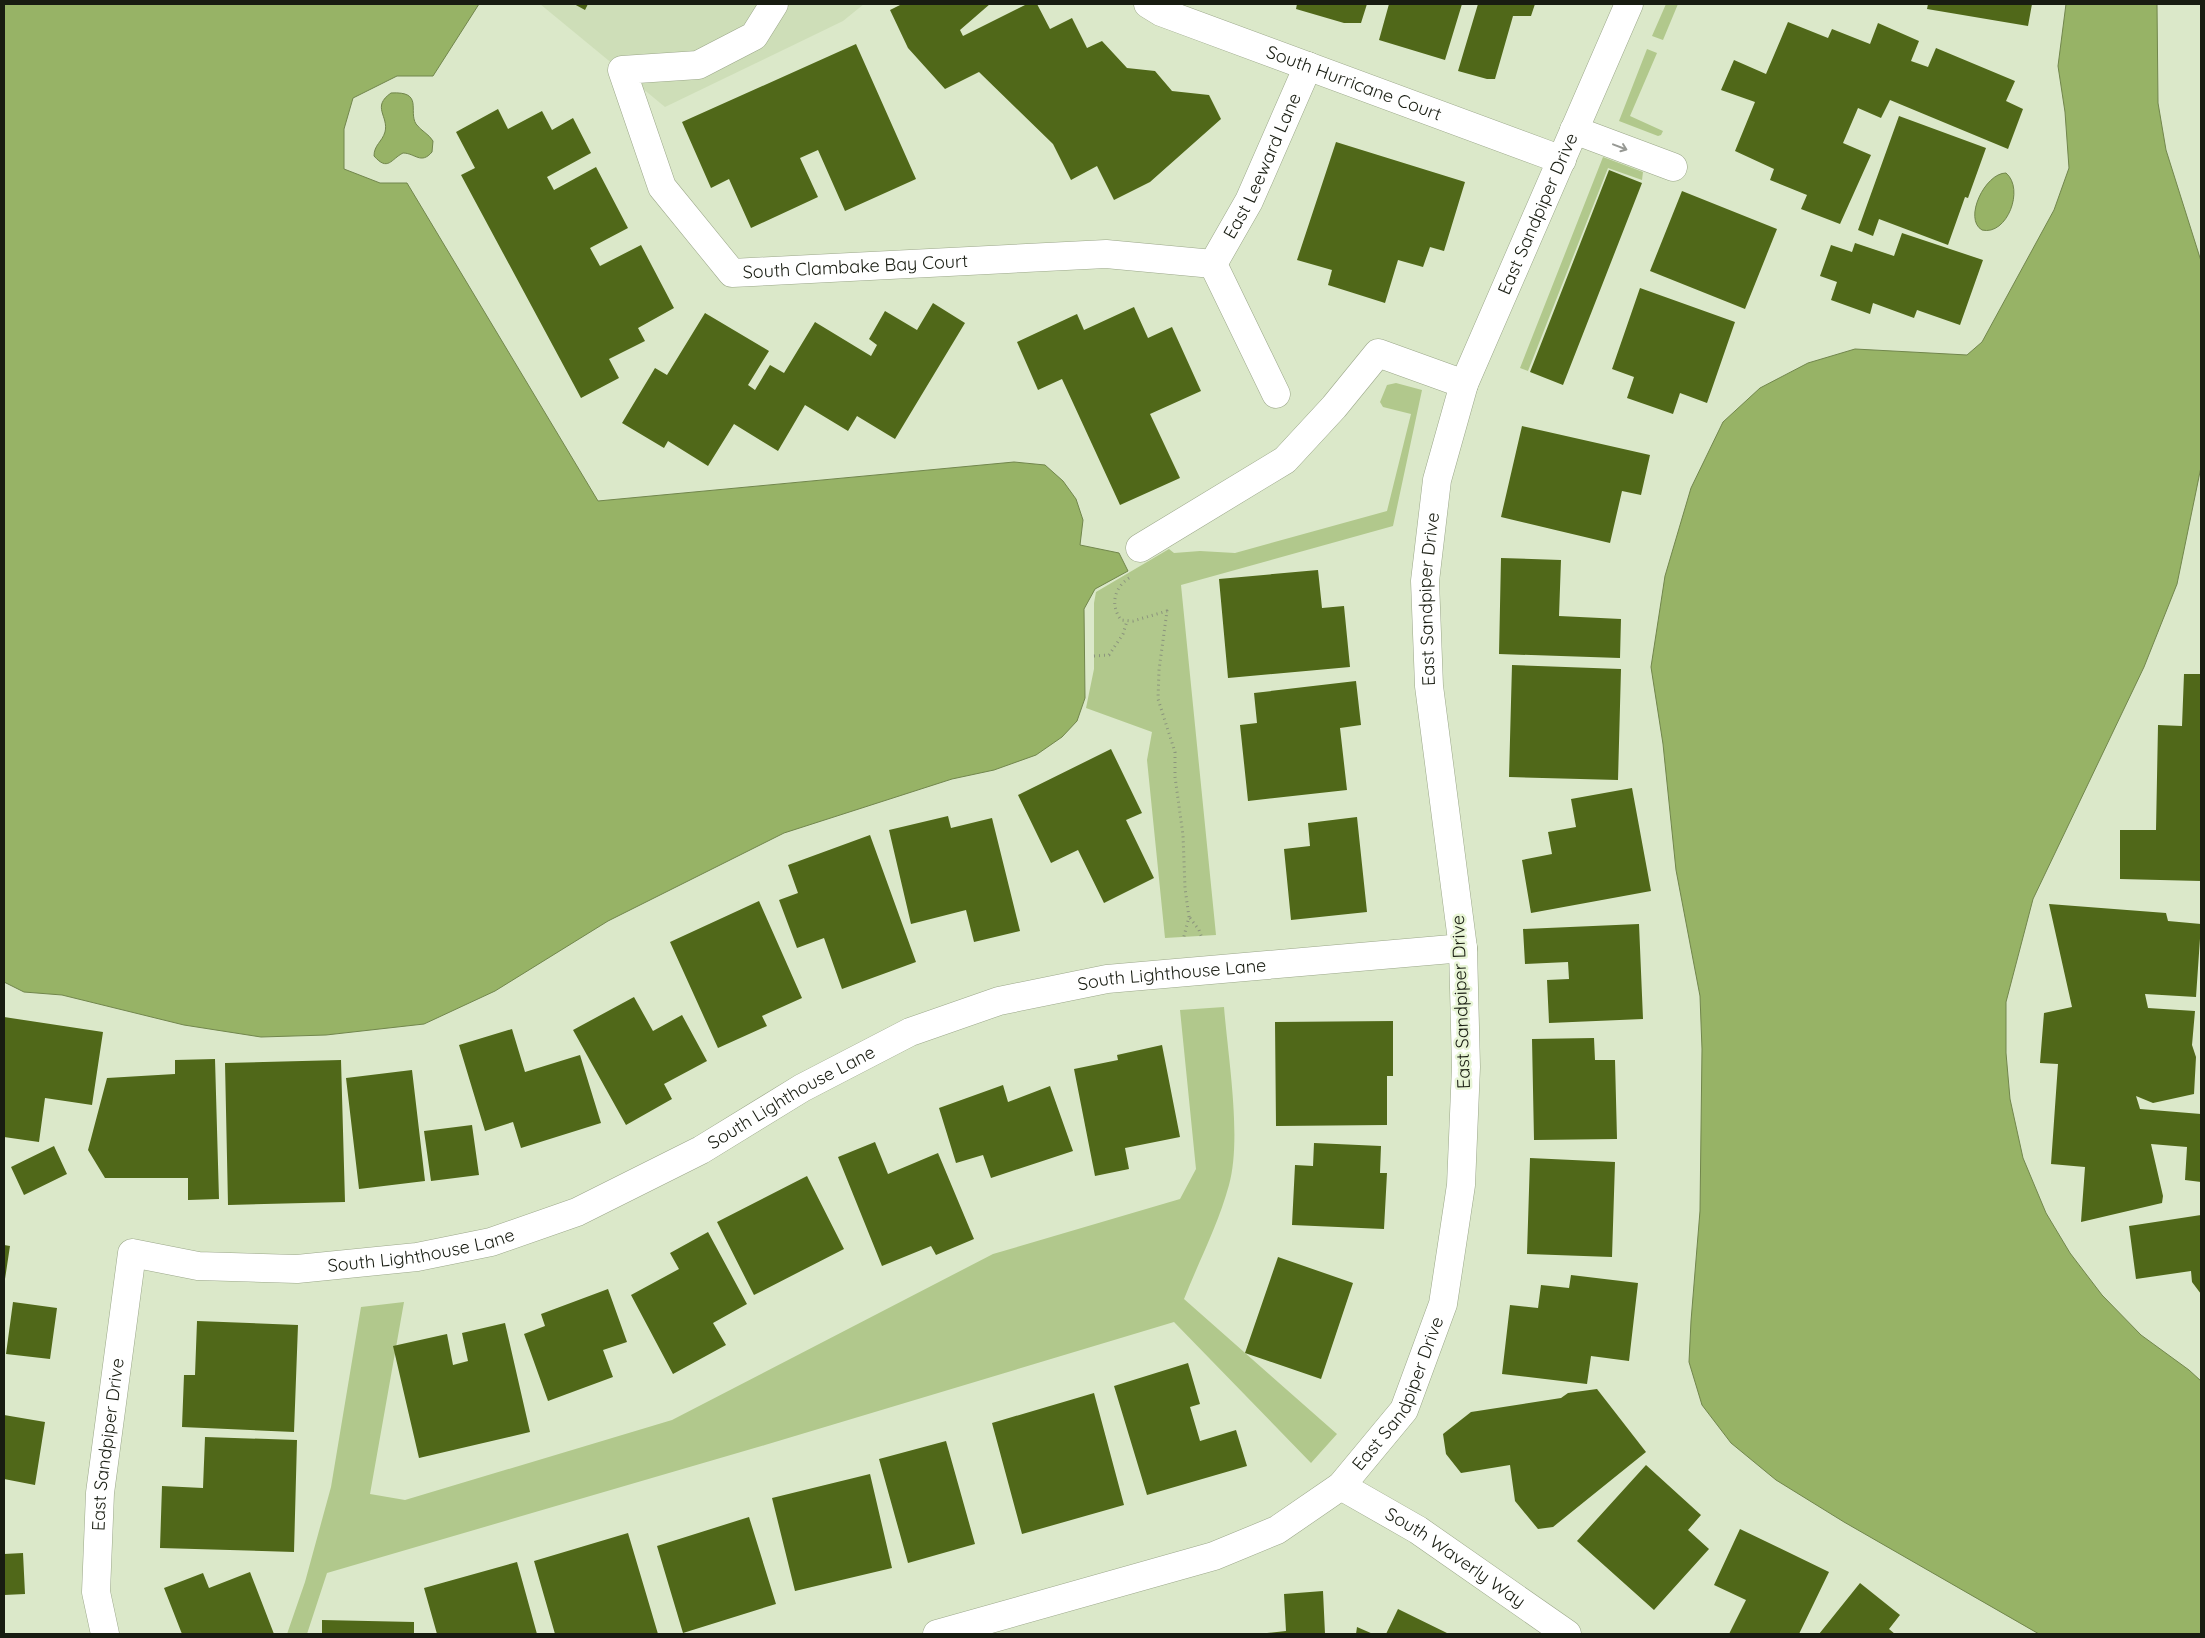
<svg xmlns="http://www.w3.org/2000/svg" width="2205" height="1638" font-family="Quicksand,sans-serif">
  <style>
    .built { fill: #cedeb8 }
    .green { fill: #b1c88c }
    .water { fill: #97b366; stroke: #71864c }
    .building { fill: #506819 }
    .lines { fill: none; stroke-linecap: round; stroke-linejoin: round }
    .minor-casing { stroke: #9ba789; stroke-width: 29 }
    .path { stroke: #8b947d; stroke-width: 3; stroke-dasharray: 1 4; stroke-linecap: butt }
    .minor { stroke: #fff; stroke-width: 28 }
    .oneway { stroke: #979994 }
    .labels { text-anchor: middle; stroke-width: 5; stroke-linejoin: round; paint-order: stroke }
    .street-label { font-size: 18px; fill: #181c11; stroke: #e8f5d6 }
  </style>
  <rect width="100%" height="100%" fill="#dbe8c9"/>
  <path class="built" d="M540,4H864L843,21L665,107Z"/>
  <path class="green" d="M1666,4H1678L1663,40L1652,36Z
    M1647,49L1657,53L1630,116L1663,131L1661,135L1658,136L1619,121Z
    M1603,157L1643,172L1642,180L1608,168L1528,371L1520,368Z
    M1396,383L1422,390L1393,526L1181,585L1216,935L1165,938L1147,760L1152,732L1086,708L1094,669V603L1096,592L1169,549L1174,553L1200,551L1235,553L1387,511L1411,414L1383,407L1380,402L1387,385Z
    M1224,1007C1228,1057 1242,1138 1229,1185C1218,1225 1199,1261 1184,1299L1337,1434L1311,1463L1174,1322L765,1445L327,1573L307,1634H287L305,1582L331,1487L361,1307L404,1302L370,1494L405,1500L672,1420L993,1254L1180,1199L1196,1169L1180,1010Z"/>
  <path class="water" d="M4,4H479L433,76H397L353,98L344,129V169L380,183H407L598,501L1014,462L1045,465L1063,481L1076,499L1083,520L1080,545L1119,553L1128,571L1095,589L1084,609L1085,698L1077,721L1062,737L1036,755L994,770L952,779L784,833L608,921L495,991L424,1024L326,1035L261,1037L184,1025L62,995L24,992L4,982Z
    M2066,4H2157L2158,103L2166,150L2201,261V467L2177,584L2144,667L2033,899L2006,1002V1053L2010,1099L2023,1158L2046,1213L2070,1253L2102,1295L2141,1335L2189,1370L2201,1381V1634H2039L1844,1522L1776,1480L1731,1443L1702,1405L1689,1362L1691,1321L1700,1211L1702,1049L1700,996L1676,870L1663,744L1651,667L1665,576L1691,488L1723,422L1760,388L1808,363L1855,349L1967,355L1982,342L2054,210L2069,168L2065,112L2058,66Z
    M391,93C424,91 408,111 416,124C421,131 429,134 433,141L432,152C421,165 415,153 403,153C391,159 388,172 374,156C374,145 382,142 385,132C389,116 371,107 391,93Z
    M2006,173C2025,189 2007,236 1982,230C1963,219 1985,173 2006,173Z"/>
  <path class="building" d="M574,4H588L585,10Z
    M902,4H990L960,30L963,36L1027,4H1037L1050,29L1072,18L1087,48L1102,41L1127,68L1155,71L1172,91L1209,95L1221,119L1150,182L1114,200L1097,166L1071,180L1053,144L979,72L945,89L908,48L890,10Z
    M1297,4H1367L1361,23H1344L1296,9Z
    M1389,4H1462L1445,60L1379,40Z
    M1478,4H1535L1531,16H1513L1495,79H1487L1458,71Z
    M1928,4H2032L2028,26L1927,9Z
    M1788,22L1828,38L1832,29L1870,44L1878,23L1919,41L1911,61L1928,67L1936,48L2015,81L2006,101L2023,109L2008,149L1890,100L1881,118L1858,108L1843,143L1871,155L1840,224L1801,209L1807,195L1770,180L1774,169L1735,151L1755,102L1721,90L1734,60L1766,74Z
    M856,44L916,179L845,211L818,150L800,158L818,197L751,228L729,179L711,188L682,122Z
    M498,109L508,129L542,111L552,130L573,118L591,153L547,177L554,190L596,167L628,228L590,248L600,266L641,245L674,308L638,328L645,341L609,359L619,378L581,398L461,175L475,168L456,132Z
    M1899,116L1986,148L1968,198L1965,197L1948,245L1879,219L1873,236L1858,230Z
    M1336,142L1465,182L1444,251L1430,247L1423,267L1398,260L1385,303L1328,285L1332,270L1297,260Z
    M1609,170L1642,183L1563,385L1530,372Z
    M1682,191L1777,229L1745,309L1650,271Z
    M1902,233L1983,260L1960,325L1917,310L1914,318L1873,303L1870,314L1831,300L1837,282L1820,276L1831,245L1852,252L1855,243L1894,256Z
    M1640,288L1735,322L1707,403L1680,393L1673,414L1627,398L1634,377L1612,369Z
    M933,303L965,323L895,439L857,416L848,431L805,405L778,451L734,424L708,466L668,441L664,448L622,423L655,368L667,375L705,313L769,351L748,385L755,390L770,365L784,373L815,322L871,356L877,345L869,339L885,311L917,330Z
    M1134,307L1148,338L1172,327L1201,391L1150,414L1180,478L1120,505L1062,379L1038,390L1017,342L1077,314L1084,330Z
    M1522,426L1650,455L1641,495L1622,491L1610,543L1501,517Z
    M1501,558L1561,560L1559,616L1621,619L1620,658L1499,654Z
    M1318,570L1322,608L1344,606L1350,667L1228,678L1219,579Z
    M1512,665L1621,669L1618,780L1509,777Z
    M2184,674H2201V881L2120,879V830H2156L2158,725L2182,726Z
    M1356,681L1361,725L1340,728L1347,790L1248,801L1240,725L1257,723L1254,693Z
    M1111,749L1142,813L1126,820L1154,878L1104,903L1078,850L1051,863L1018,795Z
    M1632,788L1651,891L1531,913L1522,860L1552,854L1548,832L1576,827L1571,799Z
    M948,816L951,828L992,818L1020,931L974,942L966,910L911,924L889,830Z
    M1357,817L1367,912L1291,920L1284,849L1310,846L1308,823Z
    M870,835L916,962L842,989L824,938L797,948L779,900L798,893L788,865Z
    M759,901L802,998L762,1016L767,1026L718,1048L670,942Z
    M2049,904L2166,913L2168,921L2201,924L2196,997L2145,994L2148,1008L2195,1011L2192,1045L2196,1057L2194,1094L2153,1103L2136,1096L2140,1109L2201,1114V1182L2185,1180L2187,1147L2151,1144L2163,1196L2162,1203L2081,1222L2085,1167L2051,1164L2058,1064L2040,1063L2044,1013L2072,1007Z
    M1639,924L1643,1019L1549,1023L1547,980L1569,979L1568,962L1525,964L1523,929Z
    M634,997L653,1031L682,1015L707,1061L664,1084L672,1099L626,1125L573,1030Z
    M4,1017L103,1032L92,1105L45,1098L39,1142L4,1137Z
    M1393,1021V1076H1387V1125L1276,1126L1275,1022Z
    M512,1029L525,1072L580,1055L601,1123L521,1148L513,1122L485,1131L459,1045Z
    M1594,1038L1595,1060H1615L1617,1139L1534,1140L1532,1039Z
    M1162,1045L1180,1137L1125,1148L1129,1169L1095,1176L1074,1069L1118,1060L1117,1055Z
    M215,1059L219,1199L188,1200V1178H105L88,1150L107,1078L175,1074V1060Z
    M341,1060L345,1202L228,1205L225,1063Z
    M412,1070L425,1181L359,1189L346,1078Z
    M1003,1085L1008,1102L1050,1086L1073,1151L991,1178L983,1155L956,1163L939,1108Z
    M472,1125L479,1175L431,1181L424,1131Z
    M875,1142L888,1174L938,1153L974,1239L936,1255L931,1246L882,1266L838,1157Z
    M1314,1143L1381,1146L1380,1173H1387L1384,1229L1292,1225L1295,1165L1313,1166Z
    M54,1146L67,1174L24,1195L11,1167Z
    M1530,1158L1615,1162L1612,1257L1527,1254Z
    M807,1176L844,1249L754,1295L717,1222Z
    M2201,1215V1294L2192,1282L2191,1271L2136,1279L2129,1226Z
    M708,1232L747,1304L713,1323L726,1345L673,1374L631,1295L679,1269L670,1253Z
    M4,1245L10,1246L5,1279H4Z
    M1278,1257L1353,1283L1321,1379L1245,1353Z
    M1571,1275L1638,1283L1629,1361L1591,1356L1587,1384L1502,1374L1510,1305L1538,1308L1541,1285L1569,1288Z
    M608,1289L627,1342L603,1350L613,1377L548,1401L524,1334L545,1326L541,1314Z
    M13,1302L57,1308L50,1359L6,1354Z
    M197,1321L298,1325L294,1432L182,1427L184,1375H195Z
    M505,1323L530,1432L419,1458L393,1346L447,1334L453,1365L468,1361L462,1333Z
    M1188,1363L1200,1404L1190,1407L1200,1441L1236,1430L1247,1466L1147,1495L1114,1386Z
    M1597,1389L1646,1452L1553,1527L1538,1529L1515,1501L1510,1465L1461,1473L1446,1454L1443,1434L1471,1412L1561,1398L1568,1393Z
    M1094,1393L1124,1505L1022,1534L992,1423Z
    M4,1415L45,1422L35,1485L4,1479Z
    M205,1437L297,1440L294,1552L160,1548L162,1486L203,1488Z
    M946,1441L975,1544L908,1563L879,1459Z
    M1646,1465L1701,1515L1688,1530L1709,1549L1654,1610L1577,1541Z
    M870,1474L892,1568L795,1591L772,1498Z
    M749,1517L776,1604L683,1633L657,1546Z
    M1740,1529L1829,1572L1799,1634H1729L1746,1600L1714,1585Z
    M628,1533L658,1634H555L534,1561Z
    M23,1553L25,1594L4,1595V1554Z
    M517,1562L537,1634H437L424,1588Z
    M250,1572L274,1634H182L164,1588L203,1573L209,1588Z
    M1860,1583L1900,1615L1889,1629L1895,1634H1819Z
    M1323,1591L1325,1634H1257L1286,1631L1284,1594Z
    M1398,1609L1449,1634H1386Z
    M322,1620L414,1622V1634H322Z
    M1357,1627L1373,1634H1356Z"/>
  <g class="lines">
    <defs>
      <g id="minor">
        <path id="s1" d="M774,4L754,36L698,65L622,70L662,187L732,273L1106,254L1213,264"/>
        <path id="s2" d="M1148,4L1161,12L1562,160"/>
        <path d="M1574,130L1673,167"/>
        <path id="s3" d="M1213,264L1249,201L1308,66"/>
        <path d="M1213,264L1276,394"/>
        <path d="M1140,548L1285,460L1334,407L1378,353L1464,384"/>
        <path id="s4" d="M1341,1486L1418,1530L1567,1634"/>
        <path id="s5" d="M105,1634L96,1592L100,1493L132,1253L198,1266L297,1269L417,1257L491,1242L577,1212L701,1150L802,1088L910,1032L999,1001L1107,979L1463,948"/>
        <path id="s6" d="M937,1634L1214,1556L1277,1530L1341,1486L1404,1410L1443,1304L1461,1185L1466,1067L1463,948L1429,686L1425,581L1437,480L1464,384L1629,4"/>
      </g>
    </defs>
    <use href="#minor" class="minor-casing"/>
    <path class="path" d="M1129,578C1114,588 1110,605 1121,620L1133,621L1167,611L1159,670L1158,699L1175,752V777L1183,835L1185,888L1189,917L1183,940
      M1094,656L1109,655L1123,634L1127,621
      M1190,918L1199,930L1202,938"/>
    <use href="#minor" class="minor"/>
  </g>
  <defs><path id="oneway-shaft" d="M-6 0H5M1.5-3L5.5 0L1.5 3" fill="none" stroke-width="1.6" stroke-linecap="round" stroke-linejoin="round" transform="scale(1.25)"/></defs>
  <use class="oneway" href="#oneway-shaft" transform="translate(1620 147) rotate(21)"/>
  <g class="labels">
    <g class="street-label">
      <text dy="6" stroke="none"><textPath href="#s2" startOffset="221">South Hurricane Court</textPath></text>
      <text dy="6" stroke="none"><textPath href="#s3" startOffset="110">East Leeward Lane</textPath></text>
      <text dy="6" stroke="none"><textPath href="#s6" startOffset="1759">East Sandpiper Drive</textPath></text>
      <text dy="6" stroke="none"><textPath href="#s1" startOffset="535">South Clambake Bay Court</textPath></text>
      <text dy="6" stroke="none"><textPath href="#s6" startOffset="1354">East Sandpiper Drive</textPath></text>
      <text dy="6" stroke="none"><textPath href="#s5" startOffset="1486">South Lighthouse Lane</textPath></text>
      <text transform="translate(1461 1002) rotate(-92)" y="6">East Sandpiper Drive</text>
      <text dy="6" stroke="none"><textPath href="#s5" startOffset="1081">South Lighthouse Lane</textPath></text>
      <text dy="6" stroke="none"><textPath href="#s5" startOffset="676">South Lighthouse Lane</textPath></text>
      <text dy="6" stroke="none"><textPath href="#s6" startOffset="544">East Sandpiper Drive</textPath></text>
      <text dy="6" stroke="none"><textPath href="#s5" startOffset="191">East Sandpiper Drive</textPath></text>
      <text dy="6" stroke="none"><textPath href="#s4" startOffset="135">South Waverly Way</textPath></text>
    </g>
  </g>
  <rect width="2205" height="1638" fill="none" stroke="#181c11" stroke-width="10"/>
</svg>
